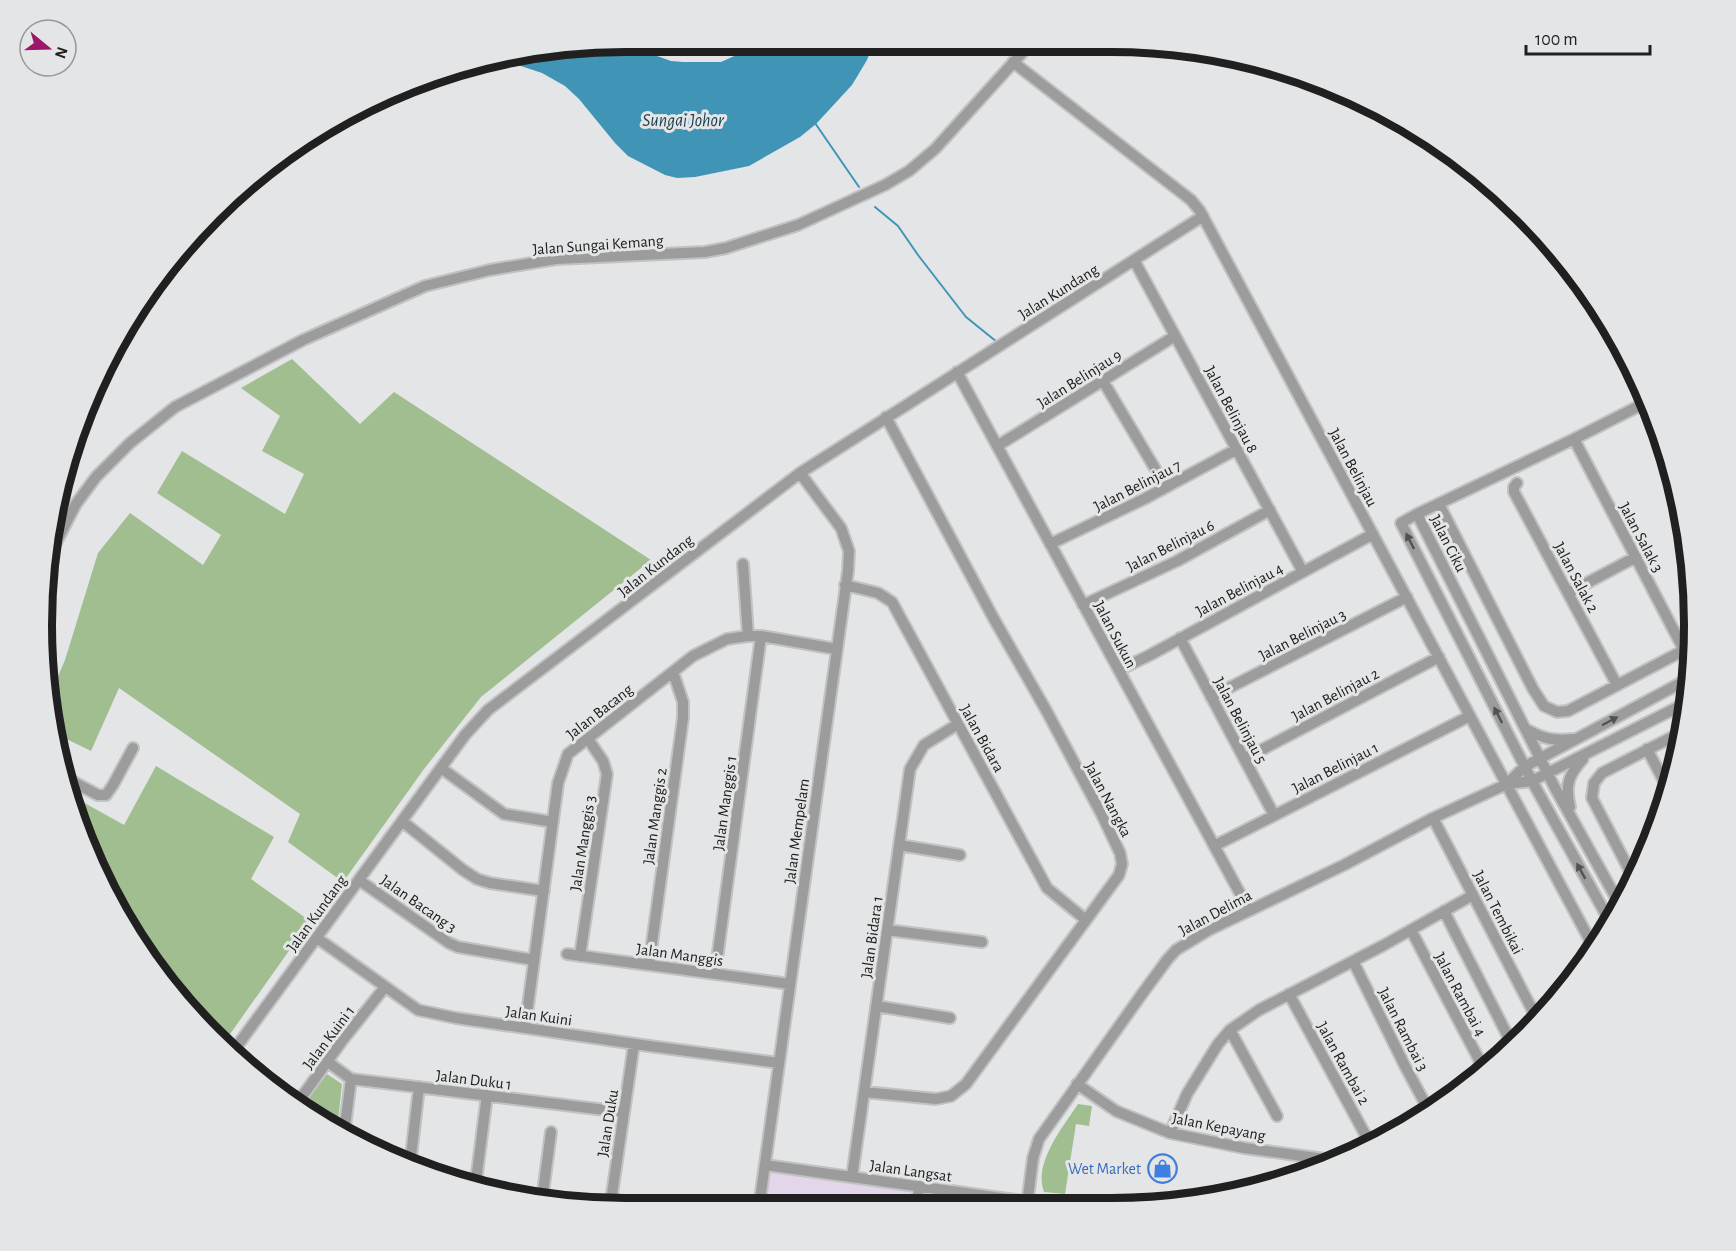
<svg xmlns="http://www.w3.org/2000/svg" width="1736" height="1251" font-family="'Alegreya Sans',sans-serif">
  <style>
    .commercial { fill: #e3d6ea }
    .green { fill: #a1be91 }
    .water { fill: #4095b7 }
    .lines { fill: none; stroke-linecap: round; stroke-linejoin: round }
    .stream { stroke: #4095b7; stroke-width: 2 }
    .minor-casing { stroke: #c1c2c2; stroke-width: 14 }
    .minor { stroke: #9c9c9d; stroke-width: 10 }
    .oneway { fill: #525252 }
    .labels { text-anchor: middle; stroke-width: 6; stroke-linejoin: round; paint-order: stroke }
    .street-label { font-size: 16px; fill: #202020; stroke: #e4e5e6 }
    .shop-label { font-size: 16px; fill: #366cbe; stroke: #e4e5e6; text-anchor: end }
    .water-label { font-size: 18px; font-style: italic; fill: #1c4251; stroke: #e4e5e6 }
    .rim { fill: none; stroke: #202020; stroke-width: 8 }
  </style>
  <rect width="100%" height="100%" fill="#e4e5e6"/>
  <path class="commercial" d="M762,1161L1033,1205L755,1207Z"/>
  <path class="green" d="M292,359L360,424L394,392L651,560L481,697L424,769L343,882L288,842L300,814L119,688L91,751L56,734L47,702L65,660L98,553L130,513L203,565L221,535L157,493L182,451L285,514L304,474L262,451L280,416L241,388Z
    M156,766L274,837L251,879L310,921L223,1044L187,1010L87,849L85,844L91,832L80,826L72,796L124,825Z
    M327,1074L342,1084L337,1130L301,1108Z
    M1078,1104L1092,1106L1089,1126L1076,1124L1065,1194L1044,1192C1033,1163 1063,1127 1078,1104Z"/>
  <path class="water" d="M625,42H643L657,56L671,61L683,62H721L741,53L757,42H874L867,60L852,85L816,124L800,137L749,166L695,177L677,178L665,175L628,156L615,143L579,99L565,86L542,73L500,59Z
    M315,134L262,182L177,256L187,241L302,140Z"/>
  <g class="lines">
    <path class="stream" d="M815,123L859,187
      M875,207L898,226L918,255L966,317L997,342"/>
    <defs>
      <path id="minor" d="M1013,62L1191,200L1200,211L1594,948
        M1134,260L1303,572
        M957,372L1249,910
        M1103,381L1166,487
        M1643,403L1666,449
        M1574,439L1684,650
        M997,446L1175,336
        M1517,483L1514,487V492L1617,685
        M1439,504L1533,689L1544,706L1557,712L1568,711L1692,646
        M1417,514L1574,439L1647,402
        M1050,544L1144,499L1237,449
        M47,560L76,504L96,477L130,443L175,407L303,340L425,286L490,270L556,259L705,252L726,248L798,225L885,185L909,171L935,149L1032,42
        M743,564L748,636
        M845,585L878,593L892,602L1047,888L1086,920
        M1568,593L1636,557
        M1083,605L1177,561L1270,510
        M1180,638L1274,815
        M1119,670L1150,655L1373,534
        M1211,697L1407,597
        M1526,729C1544,739 1553,741 1574,739
        M1647,749L1669,791
        M1244,759L1439,657
        M441,768L504,814L553,822
        M68,779L98,795H106L113,785L133,748
        M1507,784L1524,767L1690,678
        M1570,807C1565,786 1568,775 1583,759
        M1433,818L1537,1019
        M402,821L463,870L477,879L490,883L544,891
        M899,845L960,855
        M1214,846L1470,716
        M359,880L449,943L458,947L534,960
        M1635,881L1592,798L1594,783L1602,773L1682,732
        M1444,911L1513,1046
        M1610,922L1532,781L1401,523L1417,514L1555,788L1620,905
        M887,930L982,942
        M1411,930L1485,1071
        M317,938L418,1010L456,1018L649,1046L779,1063
        M567,954L790,984
        M580,956L607,774L603,761L588,739
        M1353,961L1405,1066L1428,1109
        M649,965L683,718V702L673,672
        M715,974L761,636
        M1289,994L1372,1147
        M876,1006L950,1018
        M525,1028L558,783L568,754L693,656L727,639L748,636H761L836,649
        M1230,1030L1277,1116
        M232,1053L465,735L488,710L800,473L1203,216
        M328,1062L351,1079L622,1112
        M1077,1084L1116,1111L1170,1133L1244,1148L1332,1160
        M864,1092L936,1099L951,1096L966,1084L1119,875L1122,864L1120,853L1102,815L1046,710L994,619L886,417
        M296,1105L342,1041L385,987
        M1170,1133L1187,1094L1218,1044L1230,1030L1259,1010L1384,945L1473,895
        M344,1134L351,1079
        M410,1165L419,1087
        M765,1165L1052,1205
        M852,1177L910,769L924,745L958,724
        M475,1189L487,1095
        M542,1200L551,1132
        M1027,1205L1033,1158L1039,1139L1142,994L1167,960L1176,950L1209,930L1344,865L1433,818L1507,784L1532,781L1686,703
        M917,1206L919,1186
        M759,1207L848,571L849,551L841,528L800,473
        M610,1208L634,1044"/>
    </defs>
    <use href="#minor" class="minor-casing"/>
    <use href="#minor" class="minor"/>
  </g>
  <defs><path id="oneway-solid" d="M-6-.8H1V-3.2L6.5 0L1 3.2V.8H-6Z" transform="scale(1.5)"/></defs>
  <g class="oneway">
    <use href="#oneway-solid" transform="translate(1410 541) rotate(-117)"/>
    <use href="#oneway-solid" transform="translate(1498 715) rotate(-117)"/>
    <use href="#oneway-solid" transform="translate(1610 721) rotate(-28)"/>
    <use href="#oneway-solid" transform="translate(1581 871) rotate(-119)"/>
  </g>
  <defs>
    <symbol id="shop-ring" viewBox="-11 -11 22 22"><circle r="9.5" fill="#e4e5e6" stroke="#3f7fe0" stroke-width="1.5"/><path d="M-5-2.5h2.3a2.7 3.5 0 0 1 5.4 0H5L5.5 6h-11ZM-1.5-2.5h3a1.5 2.3 0 0 0-3 0Z" fill="#3f7fe0"/></symbol>
  </defs>
  <g fill-rule="evenodd">
    <use href="#shop-ring" x="1146" y="1152" width="33" height="33"/>
  </g>
  <g class="labels">
    <g class="street-label">
      <text transform="translate(598 244) rotate(-4)" y="6">Jalan Sungai Kemang</text>
      <text transform="translate(1058 291) rotate(-32)" y="6">Jalan Kundang</text>
      <text transform="translate(1079 378) rotate(-32)" y="6">Jalan Belinjau 9</text>
      <text transform="translate(1232 409) rotate(62)" y="6">Jalan Belinjau 8</text>
      <text transform="translate(1354 467) rotate(62)" y="6">Jalan Belinjau</text>
      <text transform="translate(1137 485) rotate(-27)" y="6">Jalan Belinjau 7</text>
      <text transform="translate(1642 537) rotate(62)" y="6">Jalan Salak 3</text>
      <text transform="translate(1449 543) rotate(63)" y="6">Jalan Ciku</text>
      <text transform="translate(1170 545) rotate(-27)" y="6">Jalan Belinjau 6</text>
      <text transform="translate(655 565) rotate(-38)" y="6">Jalan Kundang</text>
      <text transform="translate(1577 577) rotate(62)" y="6">Jalan Salak 2</text>
      <text transform="translate(1239 589) rotate(-28)" y="6">Jalan Belinjau 4</text>
      <text transform="translate(1116 634) rotate(62)" y="6">Jalan Sukun</text>
      <text transform="translate(1302 634) rotate(-27)" y="6">Jalan Belinjau 3</text>
      <text transform="translate(1335 694) rotate(-28)" y="6">Jalan Belinjau 2</text>
      <text transform="translate(599 711) rotate(-38)" y="6">Jalan Bacang</text>
      <text transform="translate(1241 720) rotate(62)" y="6">Jalan Belinjau 5</text>
      <text transform="translate(983 738) rotate(61)" y="6">Jalan Bidara</text>
      <text transform="translate(1335 767) rotate(-27)" y="6">Jalan Belinjau 1</text>
      <text transform="translate(1109 799) rotate(62)" y="6">Jalan Nangka</text>
      <text transform="translate(724 803) rotate(-82)" y="6">Jalan Manggis 1</text>
      <text transform="translate(654 816) rotate(-82)" y="6">Jalan Manggis 2</text>
      <text transform="translate(796 831) rotate(-82)" y="6">Jalan Mempelam</text>
      <text transform="translate(582 843) rotate(-81)" y="6">Jalan Manggis 3</text>
      <text transform="translate(419 903) rotate(35)" y="6">Jalan Bacang 3</text>
      <text transform="translate(1215 912) rotate(-28)" y="6">Jalan Delima</text>
      <text transform="translate(1499 912) rotate(63)" y="6">Jalan Tembikai</text>
      <text transform="translate(316 913) rotate(-54)" y="6">Jalan Kundang</text>
      <text transform="translate(871 937) rotate(-82)" y="6">Jalan Bidara 1</text>
      <text transform="translate(680 954) rotate(8)" y="6">Jalan Manggis</text>
      <text transform="translate(1461 994) rotate(62)" y="6">Jalan Rambai 4</text>
      <text transform="translate(539 1015) rotate(8)" y="6">Jalan Kuini</text>
      <text transform="translate(1404 1029) rotate(63)" y="6">Jalan Rambai 3</text>
      <text transform="translate(328 1037) rotate(-53)" y="6">Jalan Kuini 1</text>
      <text transform="translate(1344 1063) rotate(61)" y="6">Jalan Rambai 2</text>
      <text transform="translate(474 1079) rotate(7)" y="6">Jalan Duku 1</text>
      <text transform="translate(607 1123) rotate(-81)" y="6">Jalan Duku</text>
      <text transform="translate(1219 1126) rotate(11)" y="6">Jalan Kepayang</text>
      <text transform="translate(911 1170) rotate(8)" y="6">Jalan Langsat</text>
    </g>
    <g class="shop-label">
      <text x="1141" y="1174">Wet Market</text>
    </g>
    <g class="water-label">
      <text x="683" y="126">Sungai Johor</text>
    </g>
  </g>
  <path d="M0 0H1736V1251H0ZM625 52H1111A573 573 0 0 1 1684 625V625A573 573 0 0 1 1111 1198H625A573 573 0 0 1 52 625V625A573 573 0 0 1 625 52Z" fill="#e4e5e6" fill-rule="evenodd"/>
  <path class="rim" d="M625 52H1111A573 573 0 0 1 1684 625V625A573 573 0 0 1 1111 1198H625A573 573 0 0 1 52 625V625A573 573 0 0 1 625 52Z"/>
  <g transform="translate(48 48) rotate(109)"><circle r="28" fill="#e4e5e6" stroke="#969697" stroke-width="1.5"/>
  <path d="M0-4.5L10 22L0 15L-10 22Z" fill="#9a176b"/>
  <text y="-9" font-size="16" font-weight="bold" text-anchor="middle" fill="#202020">N</text>
  </g>
  <path d="M1526 45v9h124v-9" fill="none" stroke="#202020" stroke-width="3"/>
  <text x="1535" y="45" font-size="18" fill="#202020" stroke="#e4e5e6" stroke-width="4.5" paint-order="stroke">100 m</text>
</svg>
